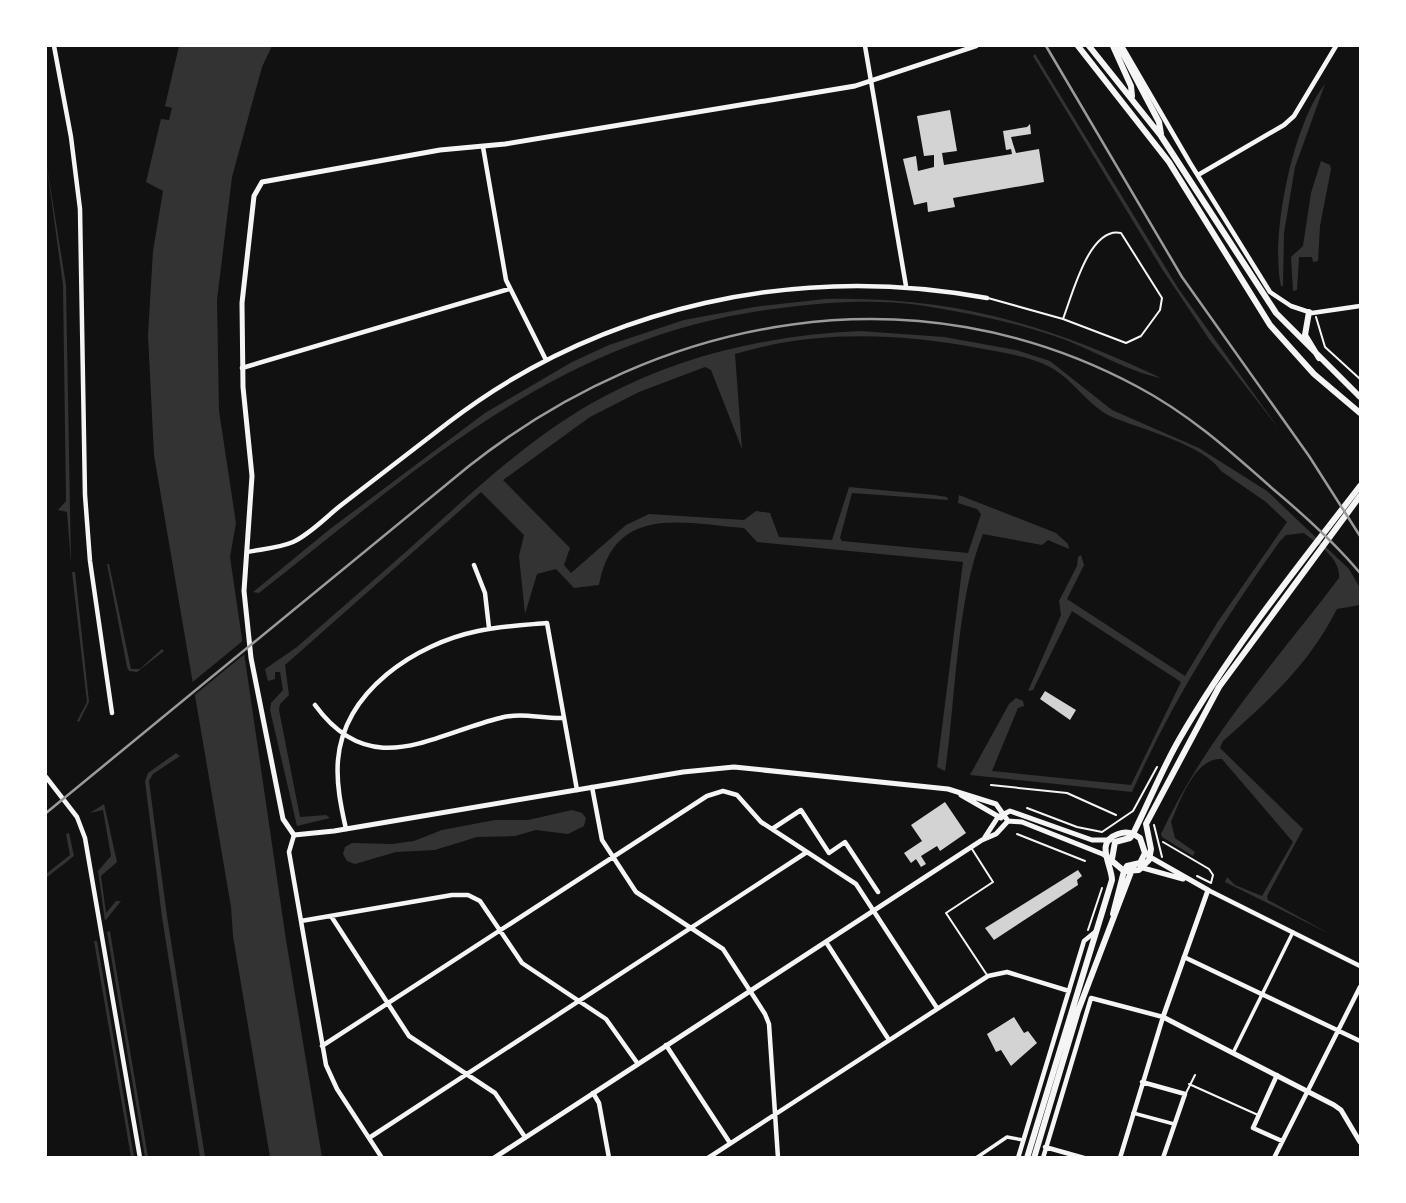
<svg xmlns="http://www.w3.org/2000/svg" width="1406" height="1203" font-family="'Work Sans',sans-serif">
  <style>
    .water { fill: #333 }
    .pier { fill: #111 }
    .building { fill: #d3d3d3 }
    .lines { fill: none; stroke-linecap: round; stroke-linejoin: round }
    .path { stroke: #f5f5f5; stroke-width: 2 }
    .service { stroke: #f5f5f5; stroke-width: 2 }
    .pedestrian { stroke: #f5f5f5; stroke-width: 3.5 }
    .minor { stroke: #f5f5f5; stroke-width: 4.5 }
    .tertiary { stroke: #f5f5f5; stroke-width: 5 }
    .primary { stroke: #f5f5f5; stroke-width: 6 }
    .rail { stroke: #9a9a9a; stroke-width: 2.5 }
  </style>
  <rect width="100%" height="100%" fill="#111"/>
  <path class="water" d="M179,46H272L262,67L232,177L217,300L219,411L236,523L230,557L286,940L322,1157H270L233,936L231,907L154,455L148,335L153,251L163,191L146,182L161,119L169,120L172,108L165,106Z
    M1035,54L1178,288L1279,429L1209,339L1162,269L1033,56Z
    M1325,84L1295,167L1284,233L1283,286H1281C1270,236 1293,124 1325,84Z
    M46,160L66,285L71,564L67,512L58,510L66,501L63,285Z
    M1321,161L1330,165L1331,169L1320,226L1318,261L1313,262L1312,257H1299L1297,290L1293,291L1291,257L1303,246L1311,193Z
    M825,299C952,296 1047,324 1161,378C1129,372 1095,351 1063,339C1016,322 968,313 919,305C874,299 826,302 781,308C563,334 425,463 259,593L253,592L330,529L485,413L572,362L609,345L684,320L754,307Z
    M860,331L944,337L1016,350L1050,361L1112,410L1199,448L1267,491L1349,569L1360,588V605L1337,609C1307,667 1271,698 1223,741L1220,748L1303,829L1267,896L1268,900L1330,934L1225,882L1227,877L1235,885L1262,896L1293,842L1222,759C1195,757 1180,801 1171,822L1175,838L1195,852L1193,856L1162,837L1161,834C1205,739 1276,661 1339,578C1341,558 1318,545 1304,533L1286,535L1280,541C1223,621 1172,701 1132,792L970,775L1009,704L1016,698L1023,701L1024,706L1018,708L992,771L1131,785L1181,682L1072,611L1033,690L1028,691L1061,615L1059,601L1077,566L1078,557L1081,555L1084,565L1067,599L1185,676L1217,623L1287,522L1266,502L1221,471C1205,445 1140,429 1112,417C1088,406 1073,379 1050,367C1028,356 1001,352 978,348C896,333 815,330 735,354L742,449L711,370L705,367L639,392L590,417L503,480L570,548L564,565L571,573L626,525L649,514L744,520L756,511L770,513L779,537L832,540L849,487L934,495L947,497L948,500L852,493L840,538L842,541L968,553L981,514L977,509L958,503L959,495L1056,533L1068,544L1069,549L1048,540L1042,545L983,534C956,600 956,700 945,771L937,767L963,562L757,542L744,528C682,523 614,504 599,585L574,588L556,569L537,574L525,614L519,556L524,535L481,492L285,665L289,695L280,704L279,710L300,817L326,815L330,818L297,826L270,710L271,703L283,690L280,672H275V679L268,681L265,669L297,647C334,614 372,582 409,549C471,494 531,435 605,396C684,354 772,335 860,331Z
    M107,564H109L131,669H140L162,649L164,651L137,672L129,671L127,667Z
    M72,572H75L89,702L79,722L77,721L87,702Z
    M176,753L180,756L153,774L149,781L167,916L205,1157H200L162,917L145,781L148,773Z
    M104,804L117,862L101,876L106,913L116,901H121L105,921L98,871L111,856L103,810L90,813Z
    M572,810L582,813L586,818L584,826L568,834L536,830L515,836L477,837L435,850L396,852L355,864L347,861L343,854L345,847L352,843L392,844L414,841L442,830L495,820H528Z
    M69,833L74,856L46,878V874L70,855L66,834Z
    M110,931L113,950L148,1157H145L107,932Z
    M94,941H97L134,1157H131Z"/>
  <path class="pier" d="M245,639L247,652L191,698L189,685Z"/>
  <path class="building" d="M950,110L957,151L942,153L944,165L1012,154L1011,149L1006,150L1003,131L1027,127L1030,124L1031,134L1011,137L1013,144L1016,153L1039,149L1044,182L953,198L955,207L928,212L927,202L914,205L903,159L916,156L918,171L934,167V155L924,156L917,116Z
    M1045,691L1076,710L1070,720L1040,699Z
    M945,802L966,833L940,851L937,846L921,856L926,864L921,867L916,859L911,863L904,853L922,841L911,825Z
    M1078,870L1082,876L1077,880L1078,885L994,940L985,928Z
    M1014,1017L1024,1033L1028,1031L1037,1043L1011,1066L1001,1050L996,1052L987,1034Z"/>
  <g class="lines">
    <path class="path" d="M1316,317L1325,347L1360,379
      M991,785L1067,793L1116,815
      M1027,808L1077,827L1102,832L1133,811L1157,767
      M1154,825L1162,857
      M1017,834L1085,861
      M1163,842L1209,869L1213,875L1211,883L1197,876
      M1088,930L1102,888"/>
    <path class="service" d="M988,298L1063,319L1126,343L1141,336L1160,310L1162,298L1121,233C1089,226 1072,296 1063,319
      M972,849L993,882L946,913L987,975
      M1189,1084L1258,1115
      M1186,1093L1195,1075"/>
    <path class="pedestrian" d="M1233,1053L1293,932
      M1133,1113L1174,1124
      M976,1158L1007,1137L1023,1140"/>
    <path class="minor" d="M54,46L71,137L80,209L85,495L90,561L112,713
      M865,46L906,286
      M1122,46L1190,163L1270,292L1291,306L1312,313L1360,306
      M483,147L506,280L546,360
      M1198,175L1284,125L1294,116L1336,46
      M242,368L509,289
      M247,552C262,549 279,548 293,542C310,534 325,518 340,506C376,478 413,450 449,422C602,305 799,263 987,298
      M474,565L485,593L489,628
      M315,705C371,782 431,735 500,718C522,712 542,719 564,718
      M46,777L77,817L85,838L140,1158
      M592,787L602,840L636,892L723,949L765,1014L769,1024L778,1158
      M346,829C341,807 336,783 338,760C344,691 415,644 478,631C501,626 524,625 547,623L577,790
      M772,829L801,810L829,853L845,842L878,892
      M294,835L289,852L326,1065L337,1089L382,1158
      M1208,890L1360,966
      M331,916L409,1036L495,1093L525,1137
      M301,921L452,895H468L480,901L522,963L606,1019L638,1064
      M826,942L889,1040
      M1184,957L1360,1041
      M666,1045L730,1143
      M322,1046L707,796L723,791L737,795L761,822L856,884L937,1008
      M1277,1075L1253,1128L1282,1141
      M1142,1082L1185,1094L1163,1158
      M593,1093L599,1103L609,1158
      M369,1138L807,852
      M1045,1147L1084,1158
      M708,1158L988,976L1007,972L1069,991
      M1018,1158L1084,941L1095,932
      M1043,1158L1091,998L1163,1017L1120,1158
      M1274,1158L1360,987"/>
    <path class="tertiary" d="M976,46L855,86L505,144L440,150L262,182L254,196L242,303L243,387L252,476L244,591L251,658L283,819L294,835L334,831L683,772L734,767L948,789L996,804L1008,821
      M961,795L1001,818
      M985,837L998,817L1010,811L1092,840H1110
      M1150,857L1208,890L1163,1017L1334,1105L1341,1110L1360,1142
      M1143,868L1183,879
      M494,1158L982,840L996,834L1008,821L1022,822L1105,855"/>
    <path class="primary" d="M1078,46L1169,162L1270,325L1314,374L1360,413
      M1089,46L1161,136L1276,313L1360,397
      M1113,46L1131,86L1132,96
      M1119,46L1159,122L1161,134
      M1309,312L1305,335L1319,358
      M1133,834C1149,802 1162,769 1180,738C1232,648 1297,568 1360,486
      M1105,855L1124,871L1139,870L1149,860L1151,849L1146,824L1219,687L1360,496
      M1112,859L1115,842L1130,838L1133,834
      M1113,914L1124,871
      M1027,1158L1112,880C1112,865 1094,842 1118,834C1127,831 1133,833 1140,838L1145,853L1140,863L1127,866L1124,871
      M1034,1158L1078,1011L1131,872"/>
    <path class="rail" d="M1046,46L1182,277L1309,456L1360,536
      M46,813L469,466C662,314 915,267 1138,387C1189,414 1230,451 1273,489C1304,515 1334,542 1360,573"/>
  </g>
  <rect width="1406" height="1203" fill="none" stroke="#ffffff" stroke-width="94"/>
</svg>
